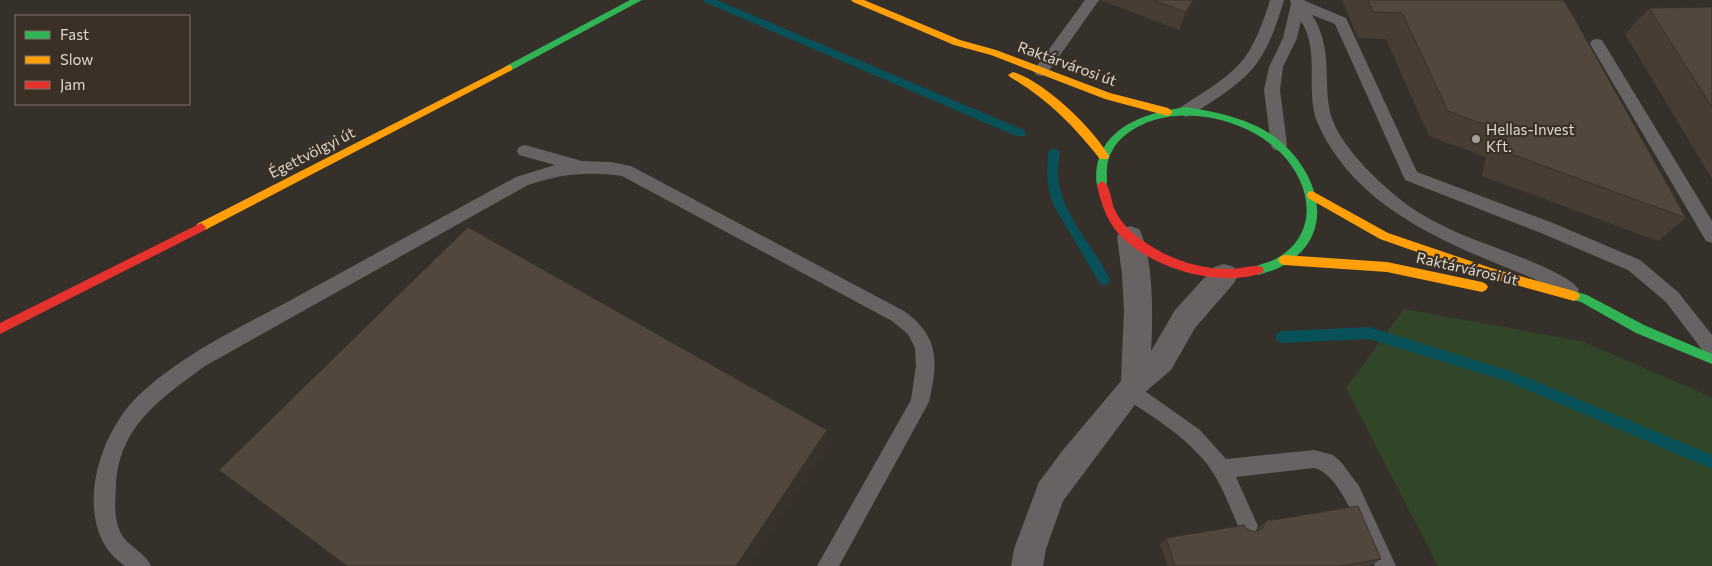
<svg xmlns="http://www.w3.org/2000/svg" width="1712" height="566" font-family="Commissioner,sans-serif">
  <style>
    .green { fill: #314628 }
    .lines { fill: none; stroke-linecap: round; stroke-linejoin: round }
    .stream { fill: #085158; fill-rule: evenodd }
    .lane { fill: #666362; fill-rule: evenodd }
    .street { fill: #666362; fill-rule: evenodd }
    .fast { fill: #30b455; fill-rule: evenodd }
    .slow { fill: #ff9f0a; fill-rule: evenodd }
    .jam { fill: #e5322d; fill-rule: evenodd }
    .wall { fill: #473d34 }
    .shaded-wall { fill: #39322a }
    .building { fill: #52473c; stroke: #39322a }
    .poi-dot { fill: #a49d97; stroke: #3b3026; stroke-width: 2 }
    .labels { text-anchor: middle; stroke-width: 4.5; stroke-linejoin: round; paint-order: stroke }
    .street-label { font-size: 15px; fill: #dfd8d1; stroke: #3b3026 }
    .poi-label { font-size: 15px; fill: #dfd8d1; stroke: #3b3026; text-anchor: start }
  </style>
  <rect width="100%" height="100%" fill="#36302b"/>
  <path class="green" d="M1404,309L1581,341L1712,397V566H1438L1346,388Z"/>
  <g class="lines">
    <path class="stream" d="M703,0H717L1024,130L1026,133L1024,136H1016L704,2Z
      M1054,148L1060,152C1059,161 1057,170 1058,179C1063,217 1094,246 1110,280L1108,284L1104,285L1100,284L1054,206C1046,185 1047,174 1048,152Z
      M1369,327L1513,372L1712,455V469L1506,381L1369,339L1282,343L1277,341L1276,337L1277,333L1282,331Z"/>
    <path class="lane" d="M1085,0H1099L1046,75L1041,76L1036,75L1034,71L1036,67Z
      M1270,0H1284C1264,68 1250,78 1191,115L1186,117L1181,115L1178,111L1181,107C1237,71 1250,65 1270,0Z
      M1290,0H1303L1346,18L1417,172L1553,223L1640,260L1678,292L1712,335V357L1706,355L1666,302L1628,270L1541,233L1405,180L1335,24L1312,15C1332,46 1324,74 1329,107C1334,142 1379,183 1406,204C1421,215 1439,224 1456,232C1479,243 1570,271 1579,290L1576,295C1562,300 1545,284 1532,278C1451,245 1357,211 1318,124C1304,92 1321,52 1301,21L1297,38L1283,67L1280,90L1287,145L1285,149L1279,151L1273,149L1271,145L1264,90L1269,67L1283,38L1291,4Z
      M1597,39L1602,40L1712,221V243L1706,241L1590,44L1592,40Z
      M525,145L582,161L611,162L631,166L904,311C940,337 938,362 929,402L839,566H817L911,400L916,366L915,348L908,334L892,321L622,176C589,171 559,174 528,185L205,366C160,399 118,427 116,487C115,501 114,516 119,529C124,545 145,551 151,566H125C117,560 109,553 104,544C79,498 103,430 138,396C182,354 239,328 291,300C366,259 441,218 516,177L555,165L519,155L517,151L519,147Z
      M1135,376L1142,378L1144,384L1142,389L1200,430L1226,459L1314,450L1333,455L1341,462L1359,486L1396,566H1375C1364,541 1342,474 1314,468L1236,477L1258,526L1255,533L1248,536L1241,533C1231,510 1222,484 1207,464C1185,436 1153,417 1123,397L1121,391C1124,383 1127,379 1135,376Z"/>
    <path class="street" d="M1130,226L1139,229C1154,258 1153,318 1151,351L1175,310L1214,267L1224,264L1234,267L1238,275L1234,283L1195,328L1171,370L1143,394L1063,501L1046,549L1043,566H1011L1014,549L1039,482L1063,450L1121,381L1124,310L1122,274L1117,237L1121,229Z"/>
    <path class="fast" d="M630,0H642L512,70H506L504,68L506,66Z
      M1186,107C1216,112 1247,118 1272,135C1315,165 1341,230 1286,264C1278,269 1268,272 1258,275L1254,273L1252,270L1254,267C1262,264 1271,262 1279,257C1320,231 1311,184 1281,153C1242,114 1160,98 1118,142C1112,149 1107,160 1107,169C1106,176 1108,182 1106,188H1098C1095,180 1096,169 1098,161C1109,123 1151,112 1186,107Z
      M1574,291L1587,295L1644,325L1712,354V364L1636,333L1581,302L1570,299L1568,296L1570,293Z"/>
    <path class="slow" d="M851,0H864L960,40L996,50L1110,93L1168,108L1173,112L1168,116L1105,99L991,55L954,45L853,2Z
      M509,65L512,66V70L205,230H197L196,227L197,224Z
      M1013,72C1044,81 1093,128 1109,156L1108,159H1100C1074,126 1046,98 1010,77L1008,75Z
      M1312,191L1388,233L1491,268L1574,291L1578,293L1580,296L1578,299L1574,301L1491,278L1380,239L1308,198L1307,195L1308,192Z
      M1284,255L1387,262L1482,282L1486,284L1488,287L1486,290L1482,292L1387,272L1284,265L1280,263L1278,260L1280,257Z"/>
    <path class="jam" d="M1102,181C1110,184 1111,200 1114,208C1121,225 1135,236 1151,246C1174,261 1204,270 1232,269C1241,269 1253,264 1262,267L1264,270L1262,273C1217,289 1142,266 1114,228C1105,215 1100,200 1097,185Z
      M201,223L206,227L205,230L0,334V323Z"/>
  </g>
  <path class="wall" d="M1100,0H1196L1179,30Z
    M1342,0H1563L1686,218L1658,241L1482,176L1486,157L1429,136L1386,39L1358,38Z
    M1712,7V179L1625,34L1649,8Z
    M1266,521L1381,559L1372,565L1364,566H1168L1160,544L1166,538L1247,529L1255,532L1258,531L1259,527Z"/>
  <path class="shaded-wall" d="M1193,0H1196L1179,30L1186,12Z
    M827,430L828,447L749,566H736Z"/>
  <path class="building" d="M1153,0H1193L1186,12Z
    M1368,0H1563L1571,12L1686,218L1503,151L1507,133L1448,111L1402,13L1373,12Z
    M1712,7V107L1649,8Z
    M468,227L827,430L736,566H347L219,470Z
    M1358,506L1381,559L1341,566H1175L1166,538L1244,525L1247,529L1255,532L1262,529L1266,521Z"/>
  <circle class="poi-dot" cx="1476" cy="139" r="5"/>
  <g class="labels">
    <g class="street-label">
      <text transform="translate(1067 64) rotate(20)" y="5">Raktárvárosi út</text>
      <text transform="translate(312 153) rotate(-27)" y="5">Égettvölgyi út</text>
      <text transform="translate(1467 269) rotate(13)" y="5">Raktárvárosi út</text>
    </g>
    <g class="poi-label">
      <text x="1486" y="135">Hellas-Invest<tspan x="1486" dy="17">Kft.</tspan></text>
    </g>
  </g>
  <rect x="15" y="15" width="175" height="90" fill="#3b3026" stroke="#7d736a"/>
  <rect x="25" y="31" width="25" height="8" fill="#30b455" stroke="#7d736a"/>
  <text x="60" y="40" font-size="15" fill="#dfd8d1">Fast</text>
  <rect x="25" y="56" width="25" height="8" fill="#ff9f0a" stroke="#7d736a"/>
  <text x="60" y="65" font-size="15" fill="#dfd8d1">Slow</text>
  <rect x="25" y="81" width="25" height="8" fill="#e5322d" stroke="#7d736a"/>
  <text x="60" y="90" font-size="15" fill="#dfd8d1">Jam</text>
</svg>
